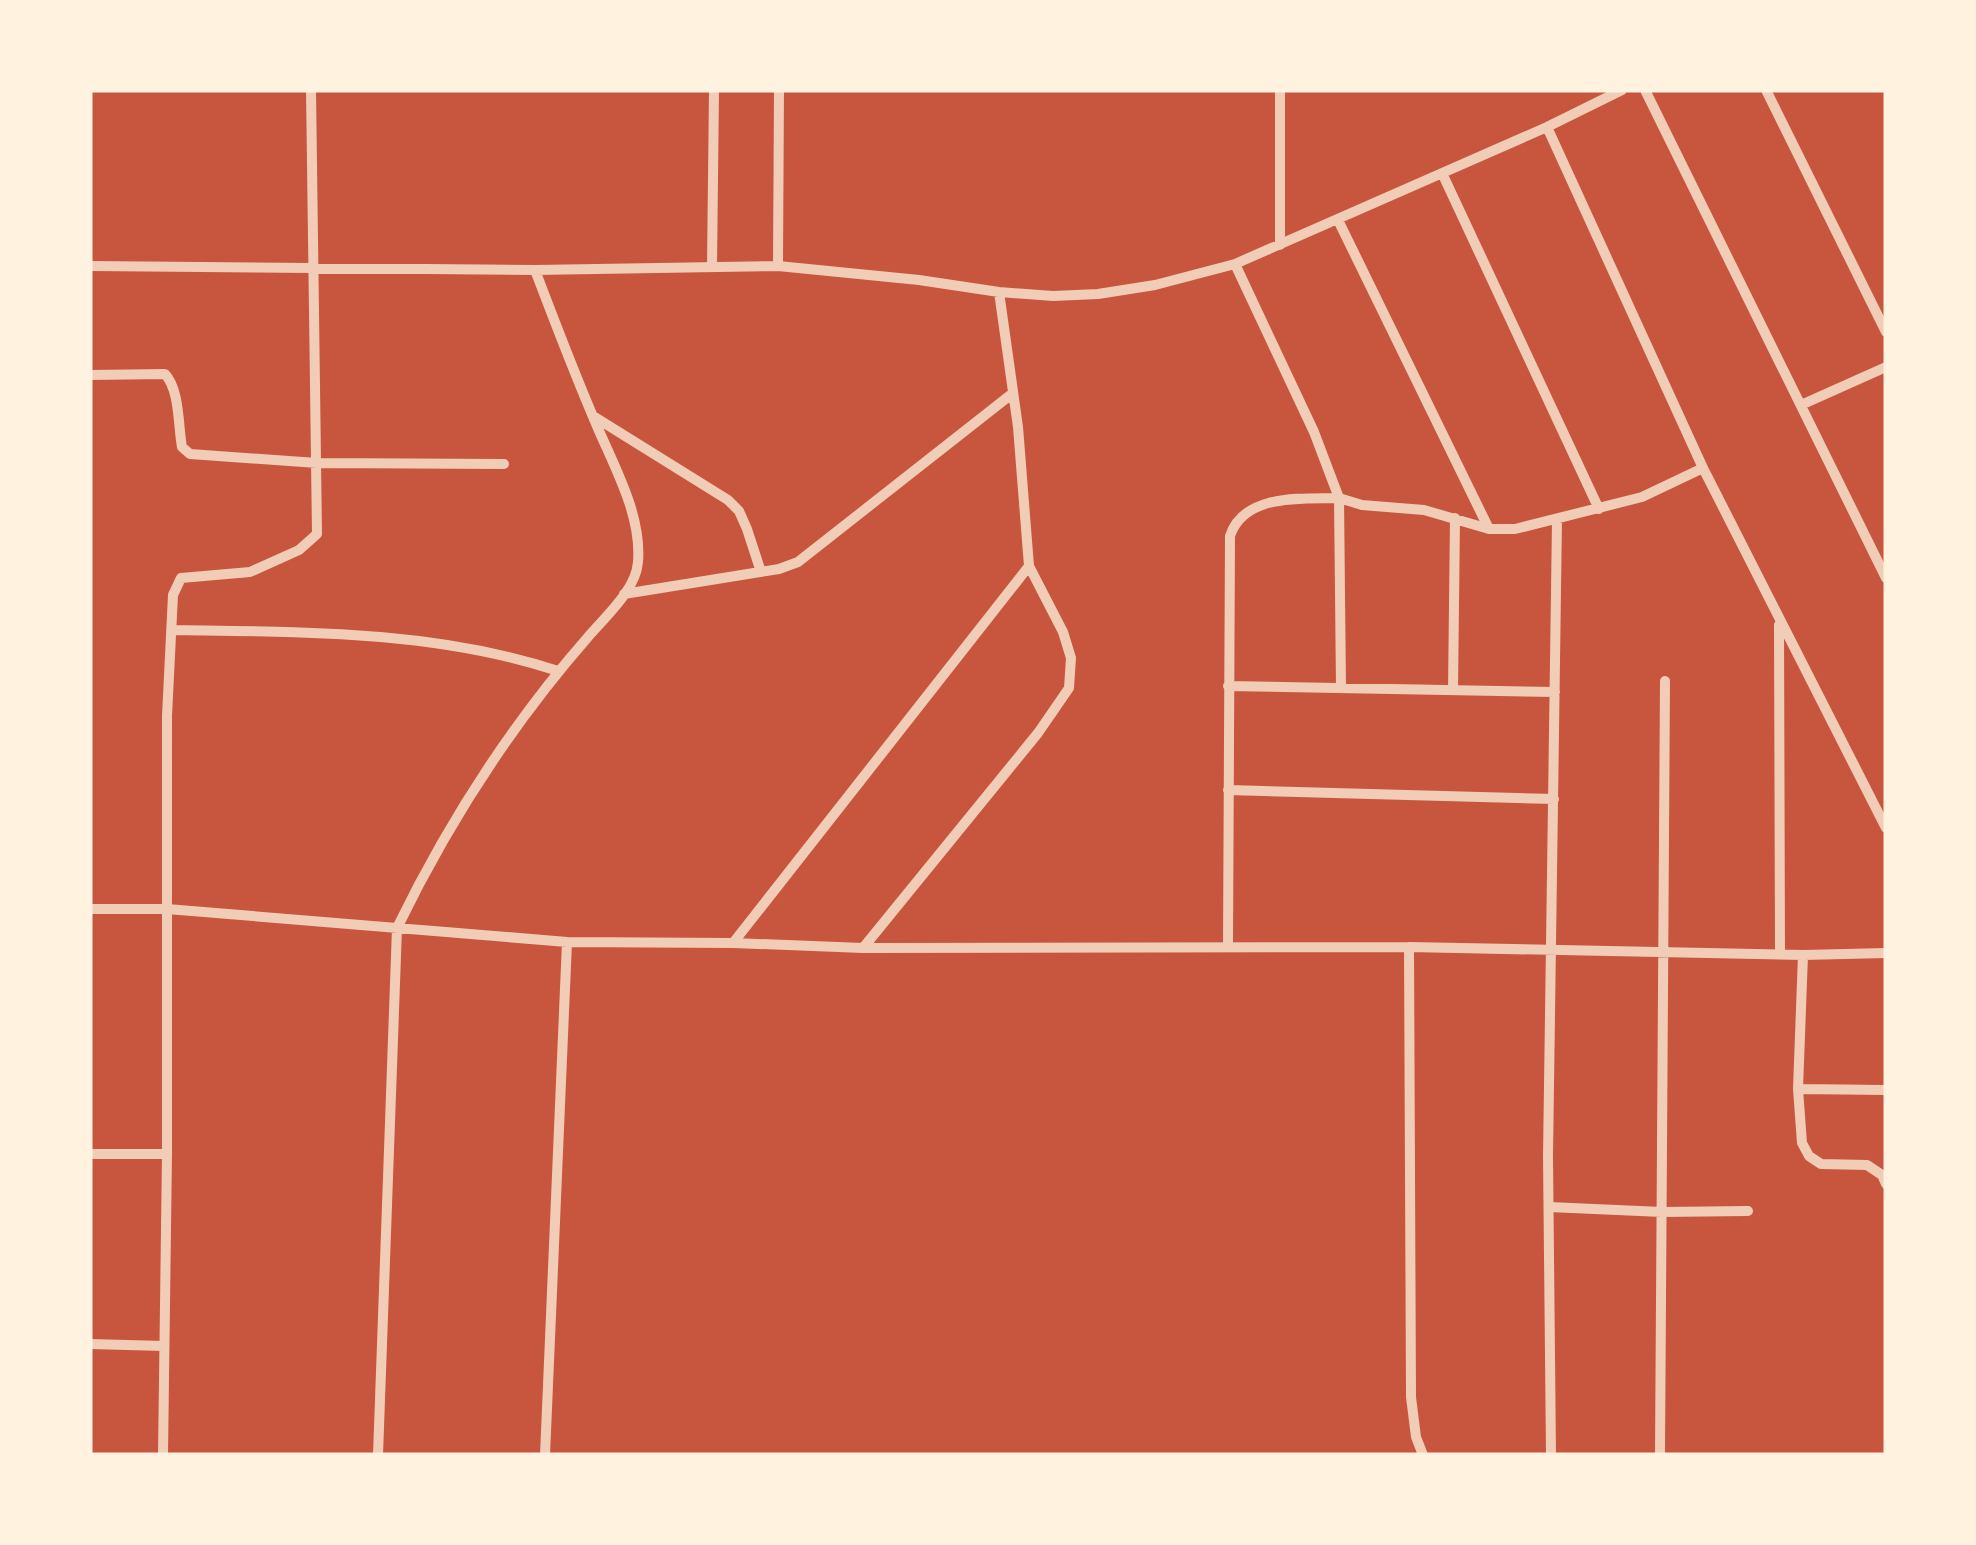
<svg xmlns="http://www.w3.org/2000/svg" width="1976" height="1545" font-family="'PT Sans Narrow',sans-serif">
  <style>
    .lines { fill: none; stroke-linecap: round; stroke-linejoin: round }
    .minor { stroke: #f1ccb7; stroke-width: 10 }
  </style>
  <rect width="100%" height="100%" fill="#c8553d"/>
  <g class="lines">
    <path class="minor" d="M1645,90L1886,578
      M1766,90L1886,332
      M1547,127L1703,468L1886,828
      M1442,173L1599,509
      M1338,220L1489,529
      M1280,245V90
      M90,266L535,270L778,266L919,280L999,292L1053,296L1098,294L1155,285L1235,264L1547,127L1622,90
      M778,266L779,90
      M712,267L714,90
      M90,375L165,374C180,390 178,426 182,447L190,454L317,463L504,464
      M1801,405L1886,367
      M593,416L728,500L739,511L747,529L761,572
      M624,594L779,569L798,562L1013,393
      M1779,625L1780,954
      M172,630C300,632 434,630 558,671
      M1228,686L1555,692
      M1341,688L1339,498L1362,505L1424,510L1489,529H1515L1642,497L1703,468
      M1453,690L1455,518
      M1228,790L1554,799
      M90,909H167L567,942L733,943L863,948L1409,947L1803,955L1886,953
      M733,943L1029,566
      M1228,947L1230,536C1244,493 1303,499 1339,498L1314,432L1235,264
      M1409,947L1411,1397L1416,1437L1423,1455
      M863,948L1038,733L1069,688L1071,658L1063,632L1029,566L1018,427L999,292
      M1803,955L1798,1089L1802,1143L1809,1156L1821,1164L1867,1165L1882,1175L1886,1184
      M1798,1089L1886,1090
      M90,1154H167
      M1549,1207L1662,1212L1748,1211
      M90,1344L164,1346
      M163,1455L167,1154V716L173,595L181,578L250,572L299,550L317,534L311,90
      M378,1455L397,928C448,823 511,725 588,637C605,617 636,590 638,562C642,513 612,463 594,419C573,370 554,320 535,270
      M545,1455L567,942
      M1551,1455L1548,1156L1557,520
      M1660,1455L1665,681"/>
  </g>
  <rect width="1976" height="1545" fill="none" stroke="#fff3e0" stroke-width="185"/>
</svg>
